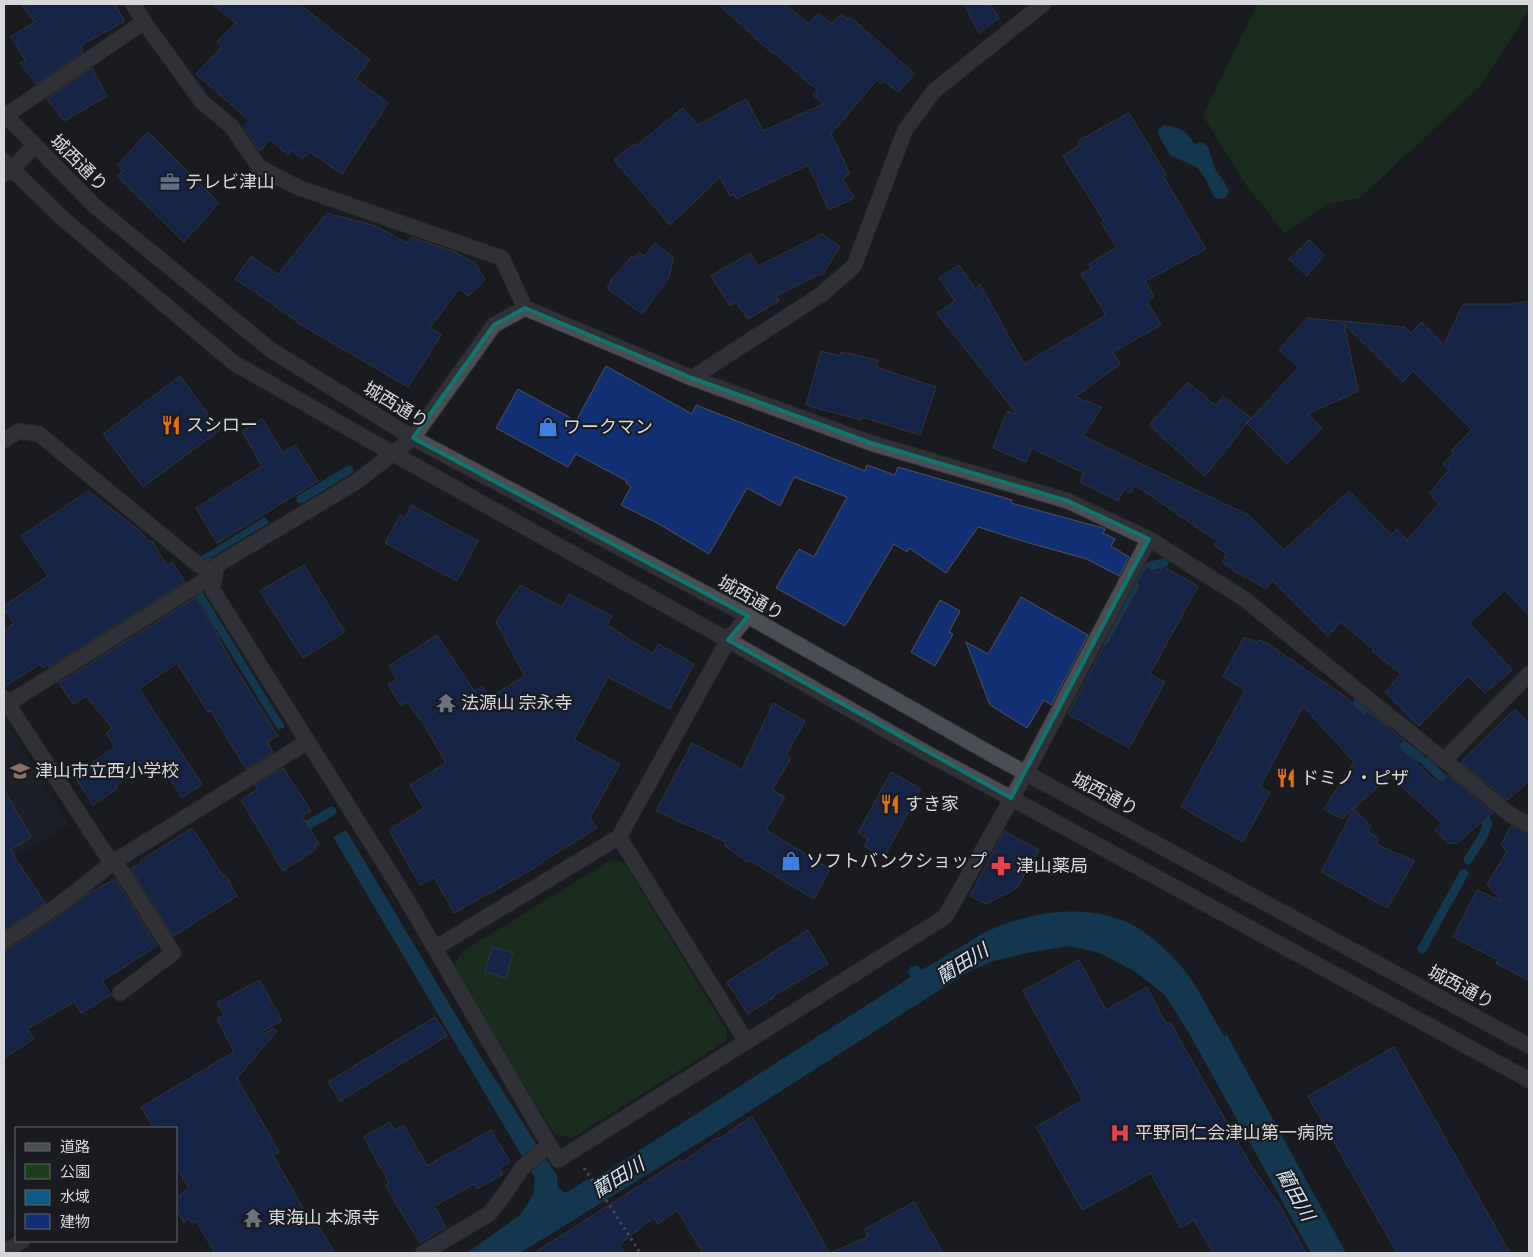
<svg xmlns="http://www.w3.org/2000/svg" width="1533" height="1257" font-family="Barlow,'Noto Sans JP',sans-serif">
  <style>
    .built { fill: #1f252f }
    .green { fill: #1a3e18 }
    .water { fill: #0c5a85 }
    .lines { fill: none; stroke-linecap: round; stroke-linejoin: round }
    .stream { stroke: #0c5a85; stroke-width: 9 }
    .building { fill: #112f73; stroke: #4e5157 }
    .service-casing { stroke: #333438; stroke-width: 17 }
    .minor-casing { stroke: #333438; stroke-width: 17 }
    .tertiary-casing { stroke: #333438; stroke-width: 17 }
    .path { stroke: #7c7e82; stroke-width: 3; stroke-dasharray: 2.5 4; stroke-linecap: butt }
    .service { stroke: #4a4d53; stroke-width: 15 }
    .minor { stroke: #4a4d53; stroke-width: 15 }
    .tertiary { stroke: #4a4d53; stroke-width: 15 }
    .marked { fill: none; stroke: #0f766e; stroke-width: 4; stroke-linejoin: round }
    .labels { text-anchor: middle; stroke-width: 4.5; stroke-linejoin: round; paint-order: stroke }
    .street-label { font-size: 18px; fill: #d6d8db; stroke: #191b20 }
    .poi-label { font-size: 18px; fill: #d6d8db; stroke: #191b20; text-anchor: start }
    .water-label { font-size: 19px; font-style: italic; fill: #d1e6f5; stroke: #191b20 }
  </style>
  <rect width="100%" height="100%" fill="#191b20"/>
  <path class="built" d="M4,718L69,825L4,864Z
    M4,1143L16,1164V1199L8,1204L16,1219V1232L4,1238Z"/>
  <path class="green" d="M1257,4H1529V10L1481,85L1360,198L1328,204L1284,233L1246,185L1203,116Z
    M611,860L624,862L727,1031L726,1041L572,1138L554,1134L454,968L461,952Z"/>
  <path class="water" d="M1163,125C1177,127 1188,130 1194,144L1201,142L1208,146L1215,169L1225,183L1229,192L1225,198L1218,199L1214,197L1206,180L1198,168L1170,155L1159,136L1158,130Z
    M265,517L269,523L212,557L203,593L285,727L278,730L194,594L202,556Z
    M346,830L482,1059L557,1176L558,1188L566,1193L586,1180L596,1178L911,977L908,972L910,967L918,965L922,970C938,960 954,951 971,941C977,937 983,932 990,930C1034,911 1086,903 1131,924C1146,931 1169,952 1180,965C1198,986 1210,1013 1224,1036L1227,1035L1346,1253H1311L1190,1035L1165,995L1136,972L1099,953L1070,946L1027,953L993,961L968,972L726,1126L520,1253H467L520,1215L533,1195L535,1178L333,837Z"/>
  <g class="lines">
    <path class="stream" d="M301,499L349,470
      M1106,641L1146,569L1150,566L1164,563
      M1358,702L1384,724
      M1392,736L1420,758
      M1426,762L1451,786
      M298,831L332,811
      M1468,860C1473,851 1489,831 1487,822C1486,817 1482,814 1480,811
      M1422,949L1464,873"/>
  </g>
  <path class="building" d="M21,4H114L125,21L81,45L83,52L36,84L20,63L25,60L11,36L35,22Z
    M212,4H299L370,60L355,79L388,103L342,174L310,152L302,159L293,151L288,155L270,139L260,151L243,127L249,120L196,74L222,47L217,42L236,23Z
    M718,4H784L809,24L818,13L832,24L841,14L847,19L850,17L915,74L898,92L884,81L882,84L877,80L831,134L850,174L842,178L854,198L829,210L808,165L736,199L734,194L730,196L720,177L670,225L614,160L634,144L636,146L683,108L698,125L746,99L763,131L824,104L813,95L817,90L772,51L771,52Z
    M964,4H990L999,18L979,33Z
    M92,68L107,96L64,121L47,99Z
    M1129,113L1166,174L1163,176L1206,249L1145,281L1154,296L1147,302L1161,325L1113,352L1120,364L1075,397L1102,407L1083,436L1248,515L1284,550L1349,491L1391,535L1397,529L1407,540L1439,504L1429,493L1449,470L1443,464L1454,453L1451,451L1472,430L1413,371L1403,382L1344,324L1358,391L1308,414L1322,428L1287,464L1247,423L1299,367L1279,350L1307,318L1405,327L1411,333L1422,322L1444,345L1463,304H1511L1529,301V616L1505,590L1469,623L1512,670L1485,693L1468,676L1419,726L1385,692L1401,674L1372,651L1373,649L1341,622L1328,636L1272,580L1266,589L1246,577L1245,578L1222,562L1227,554L1214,545L1217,541L1135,485L1131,493L1124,489L1118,501L1080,482L1084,473L1031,448L1026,462L993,448L1007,411L1017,414L937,313L955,301L939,278L959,265L975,289L980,284L1024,364L1106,315L1081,274L1092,268L1089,264L1117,247L1101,223L1104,221L1063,156L1080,145L1078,141Z
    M148,132L219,203L184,242L117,176L123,171L117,165Z
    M327,213L376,226L407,243L411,237L455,252L475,263L485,279L469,296L459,289L430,327L441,335L408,387L303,326L270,302L235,279L251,256L278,275Z
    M822,234L840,247L823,274H820L776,296L779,301L748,319L736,302L730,306L711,276L750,253L758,266Z
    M1309,240L1324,255L1307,276L1289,259Z
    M655,243L674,258L668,279L642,314L607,288L611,282L610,281L632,256L635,258L639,252L644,256Z
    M821,351L840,356L841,352L878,360L876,367L936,387L920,435L862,417L861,420L806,405Z
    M606,366L692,414L696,405L865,471L867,465L895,475L898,467L1012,500L1011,503L1103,528L1105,529L1103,533L1115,539L1111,546L1129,557L1119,576L1087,559L1029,543L978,527L946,573L909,548L907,552L894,544L845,626L776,588L799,549L814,557L847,497L794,477L780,506L747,488L709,554L659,524L621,505L631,487L626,483L627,481L576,454L568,467L496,428L518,389L576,421Z
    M180,376L220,430L143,487L103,434Z
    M1188,382L1216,406L1223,396L1251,418L1205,476L1149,425Z
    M262,419L283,453L295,445L318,481L217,543L196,508L262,466L242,431Z
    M88,491L139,530L149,542L152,541L167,566L172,562L185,582L49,667L47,665L43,668L40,664L4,687V631L14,623L4,609V606L48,576L21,536Z
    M411,505L478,541L457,581L385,543L400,515L405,519Z
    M304,565L345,632L303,658L260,591Z
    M1146,566L1158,573L1162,566L1198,586L1150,674L1165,682L1129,748L1068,714L1105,644L1106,645L1139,586L1136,584Z
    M520,585L562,607L569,594L612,616L607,625L653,654L658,644L694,664L670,709L608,677L574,740L620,764L590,818L597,828L545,860L536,867L454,913L434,877L420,885L389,830L424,808L410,785L446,763L424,724L407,702L401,706L388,684L397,679L389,666L437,635L474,691L482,686L490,697L525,676L496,622Z
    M1021,597L1088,635L1051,705L1044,700L1027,728L990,705L966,642L988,654Z
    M195,598L219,637H218L232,663L278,736L267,742L273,752L246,769L211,711L208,712L177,663L139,689L202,784L182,798L157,759L115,786L117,789L93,805L74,775L115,747L106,733L112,728L86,696L73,704L59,683Z
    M940,600L960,611L949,632L953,634L935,666L911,652Z
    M1244,637L1257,642L1260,640L1268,644L1343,695L1364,714L1367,711L1373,715L1405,741L1399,746L1436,782L1440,778L1442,781L1448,775L1493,813L1457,843H1448L1435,830L1442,823L1390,776L1342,819L1324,809L1354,762L1303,706L1260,787L1270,792L1243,842L1181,807L1245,690L1223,676Z
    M773,703L805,721L786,755L791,758L772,790L785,797L766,830L830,869L814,899L749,860L748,862L725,846L726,842L656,811L692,743L742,769Z
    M1515,709L1529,724V781L1507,800L1461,762Z
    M283,768L311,811L302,816L319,844L315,846L316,849L283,871L241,800L258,789L255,785Z
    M891,772L921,789L884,857L864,846L868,839L858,833Z
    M4,790L31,837L10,850L45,903L4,930Z
    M1354,809L1371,826L1368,832L1379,838L1376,844L1414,861L1388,908L1321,872Z
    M1511,826L1529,834V981L1496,963L1498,960L1453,937L1477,890L1503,902L1487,885L1507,851L1501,845Z
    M192,828L223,876L225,874L237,896L173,936L131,869L141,863L140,861Z
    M1004,831L1039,850L1017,888L986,904L970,896Z
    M115,879L157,946L102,981L111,995L81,1013L74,1002L27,1029L34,1039L4,1058V950L9,949L65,912L86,895Z
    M808,930L828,964L773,996L774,997L748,1014L727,982Z
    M492,947L513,953L506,978L485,972Z
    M1079,960L1106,1010L1147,987L1166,1024L1170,1022L1252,1167L1278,1203L1306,1253H1213L1194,1220L1180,1228L1151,1173L1082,1210L1036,1127L1083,1100L1023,991Z
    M260,980L282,1021L262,1031L264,1034L274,1028L277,1031L237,1078L279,1152L273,1155L313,1226L317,1223L335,1253H215L196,1221L192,1223L189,1219L183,1222L176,1208V1198L189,1188L176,1167V1128H154L141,1107L234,1052L217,1019L224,1015L217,1003Z
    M435,1017L447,1036L340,1101L328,1082Z
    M1394,1047L1510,1253H1397L1308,1096Z
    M752,1116L808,1214L829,1253H703L677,1210L658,1224L654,1217L619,1245L624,1253H534L680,1160L681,1163L718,1137L719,1139Z
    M390,1122L394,1130L404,1125L427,1166L491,1130L510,1162L499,1168L503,1174L477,1189L474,1184L434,1206L446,1227L420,1243L385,1185L389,1183L364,1137Z
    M914,1202L943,1253H830L868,1237L865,1229Z"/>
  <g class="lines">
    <defs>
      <path id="service" d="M4,440L19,431L39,434L196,563L215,574L7,704
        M115,861L173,953L120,993
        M423,1253L489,1214L504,1195L522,1168L549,1145"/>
      <path id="minor" d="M133,4L144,22L202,102L231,126L259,167L297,187L502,258L525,308
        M5,116L144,22
        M1149,539L1026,773L945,917L558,1160L404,895L212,589L217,565L356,482L413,438L494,325L525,308L692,378L871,443L1068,501L1149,539L1243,598L1444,760L1508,813L1529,825
        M4,698L112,864
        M1444,760L1529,674
        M619,837L746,1041
        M4,941L60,904L115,861L307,742
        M435,948L619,837L728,640L748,616
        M4,1252L22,1241"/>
      <path id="tertiary" d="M4,114L96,207L271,350L413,438L748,616L998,758L1529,1046
        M4,161L62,218L234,363L392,453L728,640L928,754L1011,798L1529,1080
        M4,174L12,169L35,145
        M692,378L822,294L854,266L905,130L934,91L1043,4"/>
    </defs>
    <use href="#service" class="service-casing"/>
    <use href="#minor" class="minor-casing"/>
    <use href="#tertiary" class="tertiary-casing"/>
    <path class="path" d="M584,1168L612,1209L640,1253"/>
    <use href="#service" class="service"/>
    <use href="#minor" class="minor"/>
    <use href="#tertiary" class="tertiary"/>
  </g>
  <path d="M0 0H1533V1257H0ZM525,308L692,378L871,443L1068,501L1149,539L1011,798L728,640L748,616L413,438L494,325Z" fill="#191b20" fill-opacity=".55" fill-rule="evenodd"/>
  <path class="marked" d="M525,308L692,378L871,443L1068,501L1149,539L1011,798L728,640L748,616L413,438L494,325Z"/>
  <defs>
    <symbol id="office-bare" viewBox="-9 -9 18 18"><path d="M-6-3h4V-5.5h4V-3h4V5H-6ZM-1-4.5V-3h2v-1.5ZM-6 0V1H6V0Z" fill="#5c6f8a" stroke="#191b20" stroke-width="2.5" paint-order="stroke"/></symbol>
    <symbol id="restaurant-bare" viewBox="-9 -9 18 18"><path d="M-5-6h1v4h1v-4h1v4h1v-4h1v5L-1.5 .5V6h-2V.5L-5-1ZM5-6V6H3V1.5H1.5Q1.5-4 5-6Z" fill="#e8710a" stroke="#191b20" stroke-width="2.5" paint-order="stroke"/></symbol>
    <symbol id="shop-bare" viewBox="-9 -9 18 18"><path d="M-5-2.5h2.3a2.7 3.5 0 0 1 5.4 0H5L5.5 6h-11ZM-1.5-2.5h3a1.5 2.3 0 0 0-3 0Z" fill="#3f7fe0" stroke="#191b20" stroke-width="2.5" paint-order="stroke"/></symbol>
    <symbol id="temple-bare" viewBox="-9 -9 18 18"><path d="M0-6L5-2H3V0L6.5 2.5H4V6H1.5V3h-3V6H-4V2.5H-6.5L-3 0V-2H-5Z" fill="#6b7280" stroke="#191b20" stroke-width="2.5" paint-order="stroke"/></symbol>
    <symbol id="school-bare" viewBox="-9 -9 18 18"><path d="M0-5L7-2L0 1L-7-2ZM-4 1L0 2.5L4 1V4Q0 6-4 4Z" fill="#8d6e63" stroke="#191b20" stroke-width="2.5" paint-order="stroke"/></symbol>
    <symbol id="pharmacy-bare" viewBox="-9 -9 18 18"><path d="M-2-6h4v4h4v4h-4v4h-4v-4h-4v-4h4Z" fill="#e0444e" stroke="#191b20" stroke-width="2.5" paint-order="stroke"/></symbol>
    <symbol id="hospital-bare" viewBox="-9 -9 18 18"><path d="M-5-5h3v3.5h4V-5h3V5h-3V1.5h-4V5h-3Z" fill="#e0444e" stroke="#191b20" stroke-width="2.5" paint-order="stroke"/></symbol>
  </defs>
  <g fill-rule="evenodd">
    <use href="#office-bare" x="156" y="168" width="28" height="28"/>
    <use href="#restaurant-bare" x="157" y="411" width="28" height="28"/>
    <use href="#shop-bare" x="534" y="413" width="28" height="28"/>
    <use href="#temple-bare" x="432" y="689" width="28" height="28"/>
    <use href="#school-bare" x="6" y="757" width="28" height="28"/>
    <use href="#restaurant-bare" x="1272" y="764" width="28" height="28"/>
    <use href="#restaurant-bare" x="876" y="790" width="28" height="28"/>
    <use href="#shop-bare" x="777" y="847" width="28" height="28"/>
    <use href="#pharmacy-bare" x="987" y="852" width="28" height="28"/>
    <use href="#hospital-bare" x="1106" y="1119" width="28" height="28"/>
    <use href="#temple-bare" x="239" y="1204" width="28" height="28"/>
  </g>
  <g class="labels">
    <g class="street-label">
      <text transform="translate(79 163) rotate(45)" y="6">城西通り</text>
      <text transform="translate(396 405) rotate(31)" y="6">城西通り</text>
      <text transform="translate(751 598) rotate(29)" y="6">城西通り</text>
      <text transform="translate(1105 794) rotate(28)" y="6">城西通り</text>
      <text transform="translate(1461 987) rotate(28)" y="6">城西通り</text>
    </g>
    <g class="poi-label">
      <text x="185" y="188">テレビ津山</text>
      <text x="186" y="431">スシロー</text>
      <text x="563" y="433">ワークマン</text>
      <text x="461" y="709">法源山 宗永寺</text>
      <text x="35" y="777">津山市立西小学校</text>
      <text x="1301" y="784">ドミノ・ピザ</text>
      <text x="905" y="810">すき家</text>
      <text x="806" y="867">ソフトバンクショップ</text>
      <text x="1016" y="872">津山薬局</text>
      <text x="1135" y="1139">平野同仁会津山第一病院</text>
      <text x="268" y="1224">東海山 本源寺</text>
    </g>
    <g class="water-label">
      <text transform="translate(962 963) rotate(-32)" y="7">藺田川</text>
      <text transform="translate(618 1177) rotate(-32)" y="7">藺田川</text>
      <text transform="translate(1296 1194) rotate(61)" y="7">藺田川</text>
    </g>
  </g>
  <rect width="1533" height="1257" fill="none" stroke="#d6d8db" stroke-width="10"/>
  <rect x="15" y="1127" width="162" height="115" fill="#191b20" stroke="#65676b"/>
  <rect x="25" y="1143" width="25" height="8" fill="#4a4d53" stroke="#65676b"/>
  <text x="60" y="1152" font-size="15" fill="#d6d8db">道路</text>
  <rect x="25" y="1164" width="25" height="15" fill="#1a3e18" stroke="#65676b"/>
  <text x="60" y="1177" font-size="15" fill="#d6d8db">公園</text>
  <rect x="25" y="1190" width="25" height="15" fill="#0c5a85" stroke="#65676b"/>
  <text x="60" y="1202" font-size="15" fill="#d6d8db">水域</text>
  <rect x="25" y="1214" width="25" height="15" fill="#112f73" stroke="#65676b"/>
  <text x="60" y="1227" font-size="15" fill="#d6d8db">建物</text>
</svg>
